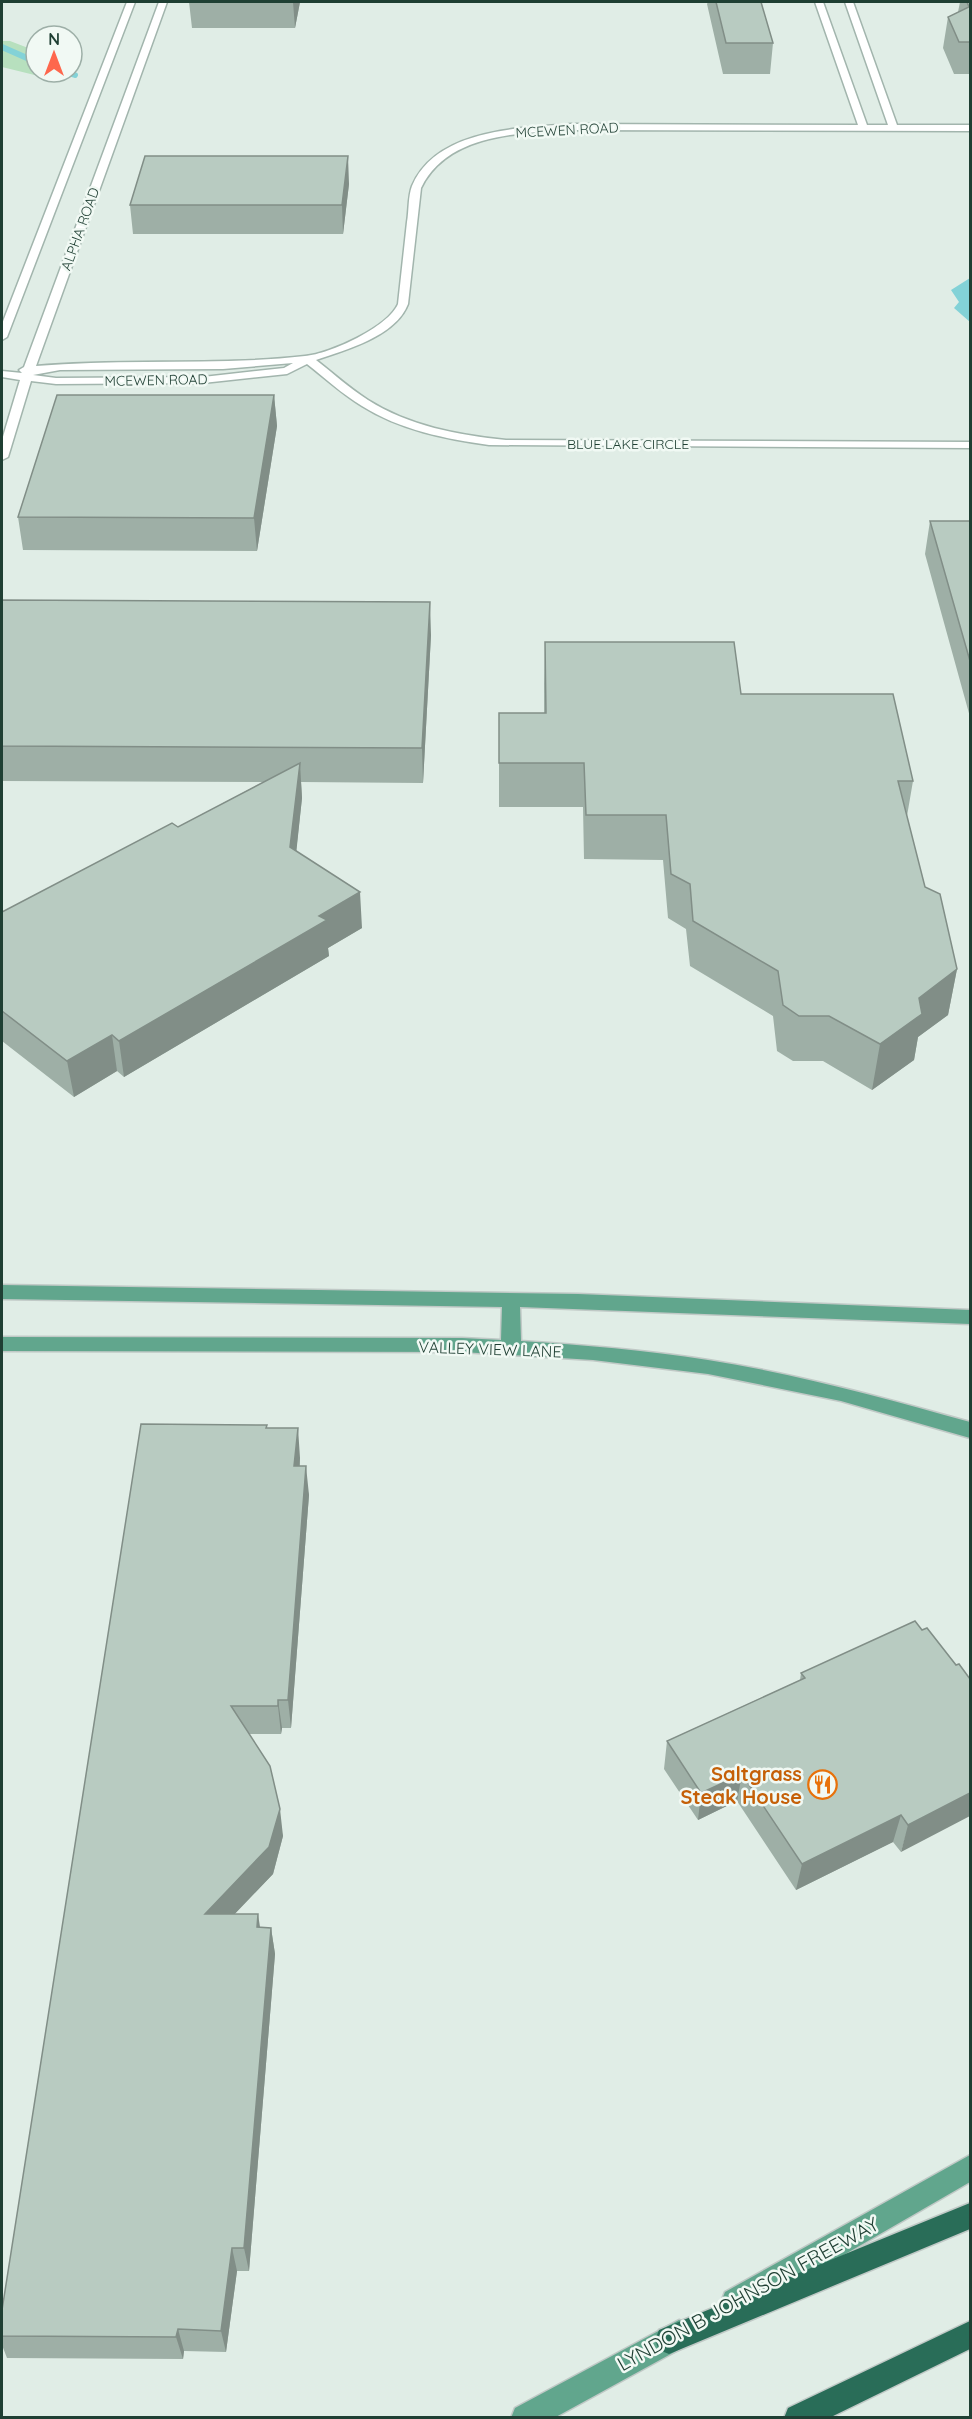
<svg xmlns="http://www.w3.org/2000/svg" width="972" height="2419" font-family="Quicksand,sans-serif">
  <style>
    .green { fill: #b7e0be }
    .water { fill: #83d2d7 }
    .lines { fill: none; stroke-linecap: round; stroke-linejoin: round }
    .stream { stroke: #83d2d7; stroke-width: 6 }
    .minor-casing { stroke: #a2b5ad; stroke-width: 3 }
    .major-casing { stroke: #c0c9c6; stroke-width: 3 }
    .highway-casing { stroke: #c0c9c6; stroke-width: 3 }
    .minor { fill: #fff; fill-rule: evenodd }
    .major { fill: #61a68d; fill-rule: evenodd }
    .highway { fill: #296d58; fill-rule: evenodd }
    .wall { fill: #9eafa6 }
    .shaded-wall { fill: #818e87 }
    .building { fill: #b8cbc1; stroke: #818e87; stroke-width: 1.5 }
    .labels { text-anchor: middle; stroke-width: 5; stroke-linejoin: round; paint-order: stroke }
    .far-street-label { font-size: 14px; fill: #1f3f33; stroke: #f1f9f4 }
    .street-label { font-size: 16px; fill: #1f3f33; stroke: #f1f9f4 }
    .near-food-label { font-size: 20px; font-weight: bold; fill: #c56008; stroke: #f1f9f4; text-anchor: end }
    .near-street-label { font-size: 20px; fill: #1f3f33; stroke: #f1f9f4 }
  </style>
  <rect width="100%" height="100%" fill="#e0ede6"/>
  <path class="green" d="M2,41H10L36,51V72H65L59,81L2,67Z"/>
  <path class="water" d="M970,278V322L954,308L959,302L951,290Z"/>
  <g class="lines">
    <path class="stream" d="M2,47L36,62
      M65,72L75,75"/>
    <defs>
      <path id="minor" d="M127,2H135L7,337L2,340V324Z
        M159,2H167L36,366C125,358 216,366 305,356C330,354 388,327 398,304C401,277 404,249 407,222C409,210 408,196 412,186C436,129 519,128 571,124L858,125L815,2H823L867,125H888L845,2H853L897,125H970V131L571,130C518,133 447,134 421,188L408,304C396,336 346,350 316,360C333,373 349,388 368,400C409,426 458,435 506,440L970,442V448L489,445C446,439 400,430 362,406C342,394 325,378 307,364L287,374L203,383L56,384L31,381L8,457L2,460V440L20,380L2,377V371L22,373L19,370L24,367ZM293,363L284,368L203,377L56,378L33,375L60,370L223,369Z"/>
      <path id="major" d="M2,1285L578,1294L970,1310V1324L520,1307L521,1341C583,1345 646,1350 708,1360C797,1374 884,1398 970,1422V1438L841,1401L708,1374L593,1360L462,1352L2,1351V1337L462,1338L501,1340L502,1307L2,1299Z
        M970,2155V2182L745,2312L735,2316L725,2312L721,2302L725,2292Z
        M679,2320L689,2324L693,2334L689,2344L554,2418H511L515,2408Z"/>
      <path id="highway" d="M970,2203V2229L669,2354L659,2350L655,2340L659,2330Z
        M970,2321V2349L829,2418H784L788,2408Z"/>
    </defs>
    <use href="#minor" class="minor-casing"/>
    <use href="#major" class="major-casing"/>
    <use href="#highway" class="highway-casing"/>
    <use href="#minor" class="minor"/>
    <use href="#major" class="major"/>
    <use href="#highway" class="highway"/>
  </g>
  <path class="wall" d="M189,2H300L295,28H192Z
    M708,2H761L773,43L770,74H723L707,4Z
    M960,2H970V74H954L943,48L948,17L958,12Z
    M349,184L343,234H133L130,205Z
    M274,395L277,426L257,551L23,550L18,517Z
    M930,521H970V717L925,554Z
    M2,601L431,635L423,783L301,782L302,798L296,852L362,928L328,948L329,956L124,1077L117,1071L74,1097L2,1041V912L178,827L263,782L2,781Z
    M545,642L741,694L913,781L907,816L925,887L957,969L948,1015L918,1037L914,1060L872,1090L823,1061H793L777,1051L773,1016L690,966L686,929L668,918L663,860L584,859L583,807H499V713H544V684Z
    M267,1425V1428L300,1458V1466L309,1495L291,1728H282L281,1734H249L283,1836L273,1874L234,1914L260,1928H271L275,1954L249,2271H237L226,2352L184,2351L183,2359L7,2358L2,2345V2310Z
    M922,1630L956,1665L901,1852L893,1842L796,1890L737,1801L698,1820L664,1769L667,1741L800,1680L801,1673Z"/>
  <path class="shaded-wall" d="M293,2H300L295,28Z
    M348,156L349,184L343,234L342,205Z
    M274,395L277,426L257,551L254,518Z
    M430,602L431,635L423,783L422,748Z
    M300,763L302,798L293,883L290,847Z
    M360,892L362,928L328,948L329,956L124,1077L119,1041L319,916Z
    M957,969L948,1015L918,1037L914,1060L872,1090L880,1044L919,998Z
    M112,1035L117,1071L74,1097L67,1061Z
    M298,1428L300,1458L297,1495L294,1466Z
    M306,1466L309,1495L291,1728L288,1700Z
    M278,1700L282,1728L281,1734L278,1706Z
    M742,1774L737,1801L698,1820L701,1793Z
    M970,1793V1816L901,1852L908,1825Z
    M280,1809L283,1836L273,1874L210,1940L205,1914Z
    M901,1815L893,1842L796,1890L802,1864Z
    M258,1914L262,1940L257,1927Z
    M271,1928L275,1954L249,2271L244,2248Z
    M232,2248L237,2271L226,2352L221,2331Z
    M178,2329L184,2351L183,2359L176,2337Z"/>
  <path class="building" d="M716,2H761L773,43H726Z
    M967,2H970V42H959L948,17L969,7Z
    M145,156H348L342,205H130Z
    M57,395H274L254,518L18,517Z
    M930,521H970V661Z
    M2,600L430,602L422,748L2,746Z
    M545,642H734L741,694H893L913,781H898L925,887L940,894L957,969L919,998L922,1014L880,1044L829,1016H799L783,1005L778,971L693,921L690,884L671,874L666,815H586L584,763H499V713H546Z
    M300,763L290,847L360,892L319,916L327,920L119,1041L112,1035L67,1061L2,1011V912L172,823L178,827Z
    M141,1424L267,1425L266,1428H298L294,1466H306L288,1700H278V1706H231L270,1766L280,1809L269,1847L205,1914H258L257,1927L271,1928L244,2248H232L221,2331L178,2329L176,2337L2,2336V2310Z
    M915,1621L922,1630L927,1628L956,1665L959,1664L970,1679V1793L908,1825L901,1815L802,1864L742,1774L701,1793L667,1741L805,1678L801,1673Z"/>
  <defs>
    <symbol id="restaurant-ring" viewBox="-11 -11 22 22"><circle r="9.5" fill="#f1f9f4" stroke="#e8710a" stroke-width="1.5"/><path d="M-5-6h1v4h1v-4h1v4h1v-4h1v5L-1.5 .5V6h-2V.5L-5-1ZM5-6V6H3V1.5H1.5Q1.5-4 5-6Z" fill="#e8710a"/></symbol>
  </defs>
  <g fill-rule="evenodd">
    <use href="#restaurant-ring" x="806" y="1768" width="33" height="33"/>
  </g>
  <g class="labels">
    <g class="far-street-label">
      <text transform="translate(567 130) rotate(-3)" y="5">MCEWEN ROAD</text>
      <text transform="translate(80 229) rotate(-70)" y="5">ALPHA ROAD</text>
      <text transform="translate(156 380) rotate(-1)" y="5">MCEWEN ROAD</text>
      <text x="628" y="449">BLUE LAKE CIRCLE</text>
    </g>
    <g class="street-label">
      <text transform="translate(490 1349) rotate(2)" y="6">VALLEY VIEW LANE</text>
    </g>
    <g class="near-food-label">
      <text x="802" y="1781">Saltgrass<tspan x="802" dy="23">Steak House</tspan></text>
    </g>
    <g class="near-street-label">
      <text transform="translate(748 2294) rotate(-29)" y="7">LYNDON B JOHNSON FREEWAY</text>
    </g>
  </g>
  <rect width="972" height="2419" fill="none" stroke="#1f3f33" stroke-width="6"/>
  <g transform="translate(54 54)"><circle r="28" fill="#f1f9f4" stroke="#9dafa7" stroke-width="1.5"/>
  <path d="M0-4.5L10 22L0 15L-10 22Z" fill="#fe674d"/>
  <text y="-9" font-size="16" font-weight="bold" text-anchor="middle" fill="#1f3f33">N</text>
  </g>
</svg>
